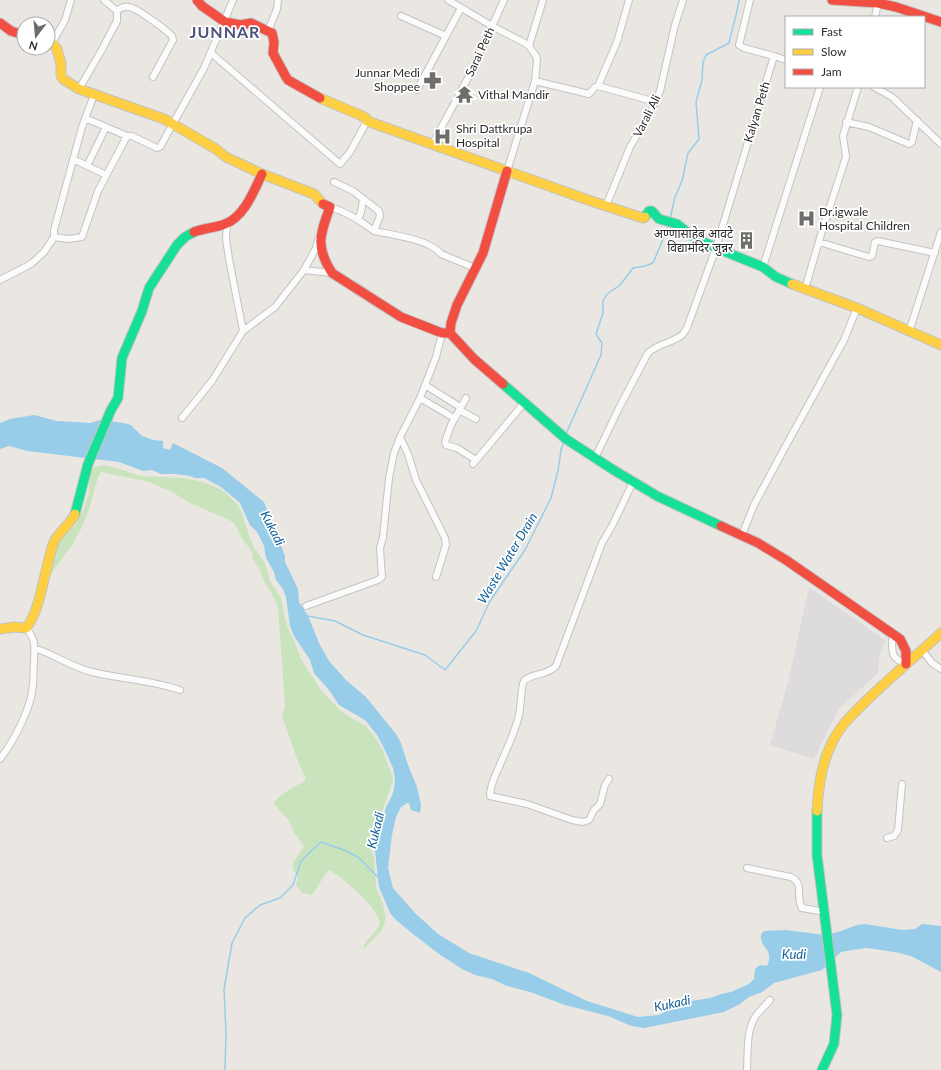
<svg xmlns="http://www.w3.org/2000/svg" width="941" height="1070" font-family="Lato,'Noto Sans Devanagari',sans-serif">
  <style>
    .industrial { fill: #dedbdd }
    .green { fill: #c9e4bc }
    .water { fill: #97cde9 }
    .lines { fill: none; stroke-linecap: round; stroke-linejoin: round }
    .stream { stroke: #97cde9; stroke-width: 1.5 }
    .street-casing { stroke: #c3c3c3; stroke-width: 8 }
    .fast-casing { stroke: #c3c3c3; stroke-width: 11 }
    .slow-casing { stroke: #c3c3c3; stroke-width: 11 }
    .jam-casing { stroke: #c3c3c3; stroke-width: 11 }
    .street { stroke: #fcfbfb; stroke-width: 6 }
    .fast { stroke: #16e098; stroke-width: 9 }
    .slow { stroke: #ffcf43; stroke-width: 9 }
    .jam { stroke: #f24e42; stroke-width: 9 }
    .labels { text-anchor: middle; stroke-width: 3.5; stroke-linejoin: round; paint-order: stroke }
    .street-label { font-size: 12px; fill: #2c2c2c; stroke: #fff }
    .poi-label { font-size: 12px; fill: #2c2c2c; stroke: #fff; text-anchor: start }
    .water-label { font-size: 13px; font-style: italic; fill: #11609a; stroke: #fff }
    .district-label { font-size: 16px; font-weight: bold; letter-spacing: 1px; fill: #4d517c; stroke: #fff }
  </style>
  <rect width="100%" height="100%" fill="#eae7e2"/>
  <path class="industrial" d="M809,587L885,640L879,658L878,673L838,710L814,759L770,745L788,682Z"/>
  <path class="green" d="M105,465L126,471L140,476L184,478L203,482L218,488L226,493L236,503L241,510L243,518L254,548L265,563L270,581L281,598L284,614L288,629L295,643L301,659L321,690L342,712L366,726L377,740L382,749L393,778V781L382,812L371,850L374,857L376,887L383,904L386,918L382,930L365,948L363,947C367,938 379,931 380,922C376,906 344,879 330,870L327,872L312,895L302,893L296,885L298,877L293,869V862L304,847L302,843L294,833L289,821L274,804C277,794 297,787 306,779L297,759L286,727L282,718L285,706L278,607L271,592L265,583L260,570L253,560L252,552L241,537L235,524L231,521L188,502L172,492L149,482L101,472L98,477L90,506L83,525L73,544L48,578L60,541L69,531L75,526L83,511L89,493L88,475L91,470L95,467Z"/>
  <path class="water" d="M34,415L57,421L90,423L100,420L124,423L131,425L142,436L153,440L163,441V448L170,450L173,443L222,468L264,502L285,556V562L298,589L299,602L308,616L320,645L329,661L346,680L366,697L396,734L401,743L408,765L417,787L421,805L420,813L411,810L409,803H407L401,807L396,817L392,835L388,868L393,888L415,913L438,934L469,953L529,973L587,1001L638,1017L659,1015L685,1002L710,998L721,994L731,992L749,984L754,979L755,969L760,965L767,966C775,948 759,949 761,934L764,931L786,930L826,935L838,932L857,925L865,924L902,930L915,929L922,924L941,926V972L913,957L900,953L875,949L866,948L852,950L841,952L822,970L774,983L762,992L749,997L740,1004L724,1012L644,1028L631,1026L608,1016L565,1005L530,992L507,986L492,979L475,975L462,969L439,954L413,934L396,920L390,913L379,887L375,851L386,807L391,798L394,789L395,778L393,768L383,746L377,735L365,720L339,705L329,690L314,673L310,660L294,636L290,626L286,597L283,589L276,580L274,572L266,558L264,546L257,532L250,525L240,503L221,487L204,478H195L190,476L175,474H161L152,470L143,471L119,462L27,451L9,446L0,449V423L10,419Z"/>
  <g class="lines">
    <path class="stream" d="M670,219L675,197L682,181L688,153L699,139L696,102L702,80L703,62L706,55L729,43C732,29 737,15 739,0
      M566,434L601,355L602,343L596,334L603,313V301L607,294L620,285L633,268L645,266L653,263L669,225
      M308,616L335,621L363,635L425,655L445,670L476,631L490,601L525,550L551,498L558,471L561,450L564,441
      M225,1070L226,1032L224,989L232,943L245,918L260,905L280,898L293,885L301,861L321,842L344,850L358,857L379,878"/>
    <defs>
      <path id="street" d="M448,0L492,26L523,42L529,46L536,56L537,60L535,81L507,171
        M117,11C120,8 124,6 129,7C137,8 165,29 172,36L173,40L153,77
        M401,16L446,36
        M875,17L878,3
        M268,31L277,9L278,0
        M52,43L65,20L71,0
        M529,46L543,0
        M211,53L340,164L350,152L367,121
        M774,56L786,60
        M535,81L589,94L595,87L598,86L656,102
        M598,86L617,42L629,0
        M874,87L892,97L941,144
        M79,89L100,53L117,21V11L104,0
        M417,90L461,8
        M85,118L127,136
        M846,122L869,127L909,144L912,142L917,120
        M432,145L469,76L504,0
        M73,159L106,175
        M87,166L106,127
        M606,206L630,147L650,113L660,91L675,25L683,0
        M330,207C347,212 360,220 374,231L380,216L379,211L353,191L334,182
        M358,219L361,212L363,199
        M227,224L226,239L229,259L243,331L275,307L304,270L332,273
        M374,231C393,235 429,239 441,254L475,268
        M54,237V230L82,127L94,95
        M819,242L869,257L872,256L875,242L878,241L935,253
        M763,267L820,87
        M304,270L316,248L318,240
        M0,280L31,264L44,252L54,237L68,239L82,237L98,191L127,136H132L157,148L160,147L204,68L233,0
        M805,289L822,231L846,157L843,136L858,87
        M909,332L941,232
        M425,385L460,407
        M420,398L454,418
        M466,398L451,425L445,442L446,445L457,448L476,460
        M459,410L476,419
        M182,418L212,381L243,331
        M400,437L408,454L416,480L445,538L446,545L436,577
        M595,458L619,408L648,353C658,343 676,342 683,334C685,331 687,328 688,325L716,248L774,56L744,48L739,45L750,0
        M473,464L524,403
        M742,535L754,505L783,451L844,340L857,308
        M306,606L378,580L382,577L380,548L383,537L389,478L394,453L400,437L420,398L436,357L442,333
        M892,633C893,650 888,657 906,664
        M34,648C54,654 71,667 92,672C121,679 151,680 180,690
        M922,650L932,663L941,669
        M0,759C14,741 32,707 33,684C34,677 33,670 34,663C34,647 37,641 26,628
        M609,779L605,785L600,804L594,810L589,820L583,822L572,820L527,804L490,796C490,785 495,776 499,767C506,750 515,733 519,715C521,709 521,684 524,681C531,673 547,676 556,666L602,543L612,526L633,482
        M887,838L894,836L898,830L902,784
        M747,868L791,877C805,884 795,897 802,908L825,912
        M747,1070C748,1053 746,1032 755,1017C759,1011 765,1006 770,1000"/>
      <path id="fast" d="M645,217L649,211H652L659,219L677,224L692,236L716,248L763,267L776,277L792,284
        M503,384L566,439L612,469L657,496L721,526
        M75,514L88,464L111,410L118,398L122,358L142,311L149,288L177,245L185,237L194,232
        M817,811V855L837,1015L834,1044L822,1070"/>
      <path id="slow" d="M48,41L52,43L57,49L61,64V76L63,79L79,89L164,119L216,149L226,157L262,174L314,194L323,204
        M320,98L360,115L366,118L367,121L591,201L643,218L645,217
        M792,284L857,308L941,345
        M0,629L14,627L26,628C41,611 45,565 54,542C59,531 70,525 75,514
        M817,811C818,789 821,765 831,745C839,726 854,713 869,698C892,676 917,655 941,633"/>
      <path id="jam" d="M197,0L202,6L225,22L241,25L251,23L272,33L274,42L273,53L286,77L288,80L320,98
        M832,0L878,3L896,7L941,22
        M0,23L11,31L24,35
        M323,204L330,207C320,235 315,246 332,273L401,317L442,333H450
        M194,232C204,228 215,228 225,224C244,217 254,191 262,174
        M503,384L474,359L450,333L451,323L457,305L483,253L507,171
        M721,526L758,543L786,560L900,639L906,651V664"/>
    </defs>
    <use href="#street" class="street-casing"/>
    <use href="#fast" class="fast-casing"/>
    <use href="#slow" class="slow-casing"/>
    <use href="#jam" class="jam-casing"/>
    <use href="#street" class="street"/>
    <use href="#fast" class="fast"/>
    <use href="#slow" class="slow"/>
    <use href="#jam" class="jam"/>
  </g>
  <defs>
    <symbol id="pharmacy-bare" viewBox="-9 -9 18 18"><path d="M-2-6h4v4h4v4h-4v4h-4v-4h-4v-4h4Z" fill="#6e6d6c" stroke="#fff" stroke-width="2.5" paint-order="stroke"/></symbol>
    <symbol id="temple-bare" viewBox="-9 -9 18 18"><path d="M0-6L5-2H3V0L6.5 2.5H4V6H1.5V3h-3V6H-4V2.5H-6.5L-3 0V-2H-5Z" fill="#6e6d6c" stroke="#fff" stroke-width="2.5" paint-order="stroke"/></symbol>
    <symbol id="hospital-bare" viewBox="-9 -9 18 18"><path d="M-5-5h3v3.5h4V-5h3V5h-3V1.5h-4V5h-3Z" fill="#6e6d6c" stroke="#fff" stroke-width="2.5" paint-order="stroke"/></symbol>
    <symbol id="building-bare" viewBox="-9 -9 18 18"><path d="M-4-6H4V6H1V3H-1V6H-4ZM-2.5-4.3h1.7v1.8h-1.7ZM.8-4.3h1.7v1.8H.8ZM-2.5-1h1.7V.8h-1.7ZM.8-1h1.7V.8H.8Z" fill="#6e6d6c" stroke="#fff" stroke-width="2.5" paint-order="stroke"/></symbol>
  </defs>
  <g fill-rule="evenodd">
    <use href="#pharmacy-bare" x="420" y="68" width="25" height="25"/>
    <use href="#temple-bare" x="452" y="82" width="25" height="25"/>
    <use href="#hospital-bare" x="430" y="124" width="25" height="25"/>
    <use href="#hospital-bare" x="794" y="206" width="25" height="25"/>
    <use href="#building-bare" x="734" y="228" width="25" height="25"/>
  </g>
  <g class="labels">
    <g class="street-label">
      <text transform="translate(480 52) rotate(-65)" y="4">Sarai Peth</text>
      <text transform="translate(757 112) rotate(-73)" y="4">Kalyan Peth</text>
      <text transform="translate(647 116) rotate(-63)" y="4">Varali Ali</text>
    </g>
    <g class="poi-label">
      <text x="420" y="77" text-anchor="end">Junnar Medi<tspan x="420" dy="14">Shoppee</tspan></text>
      <text x="478" y="99">Vithal Mandir</text>
      <text x="456" y="133">Shri Dattkrupa<tspan x="456" dy="14">Hospital</tspan></text>
      <text x="819" y="216">Dr.igwale<tspan x="819" dy="14">Hospital Children</tspan></text>
      <text x="733" y="238" text-anchor="end">अण्णासाहेब आवटे<tspan x="733" dy="14">विद्यामंदिर जुन्नर</tspan></text>
    </g>
    <g class="water-label">
      <text transform="translate(273 528) rotate(63)" y="5">Kukadi</text>
      <text transform="translate(507 558) rotate(-59)" y="5">Waste Water Drain</text>
      <text transform="translate(375 830) rotate(-76)" y="5">Kukadi</text>
      <text x="794" y="959">Kudi</text>
      <text transform="translate(672 1003) rotate(-12)" y="5">Kukadi</text>
    </g>
    <g class="district-label">
      <text x="225" y="38">JUNNAR</text>
    </g>
  </g>
  <rect x="785" y="16" width="140" height="72" fill="#ffffff" stroke="#ababab"/>
  <rect x="793" y="29" width="20" height="6" fill="#16e098" stroke="#ababab"/>
  <text x="821" y="36" font-size="12" fill="#2c2c2c">Fast</text>
  <rect x="793" y="49" width="20" height="6" fill="#ffcf43" stroke="#ababab"/>
  <text x="821" y="56" font-size="12" fill="#2c2c2c">Slow</text>
  <rect x="793" y="69" width="20" height="6" fill="#f24e42" stroke="#ababab"/>
  <text x="821" y="76" font-size="12" fill="#2c2c2c">Jam</text>
  <g transform="translate(36 36) rotate(196)"><circle r="19" fill="#ffffff" stroke="#ababab"/>
  <path d="M0-3L7 15L0 10L-7 15Z" fill="#6e6d6c"/>
  <text y="-6" font-size="11" font-weight="bold" text-anchor="middle" fill="#2c2c2c">N</text>
  </g>
</svg>
